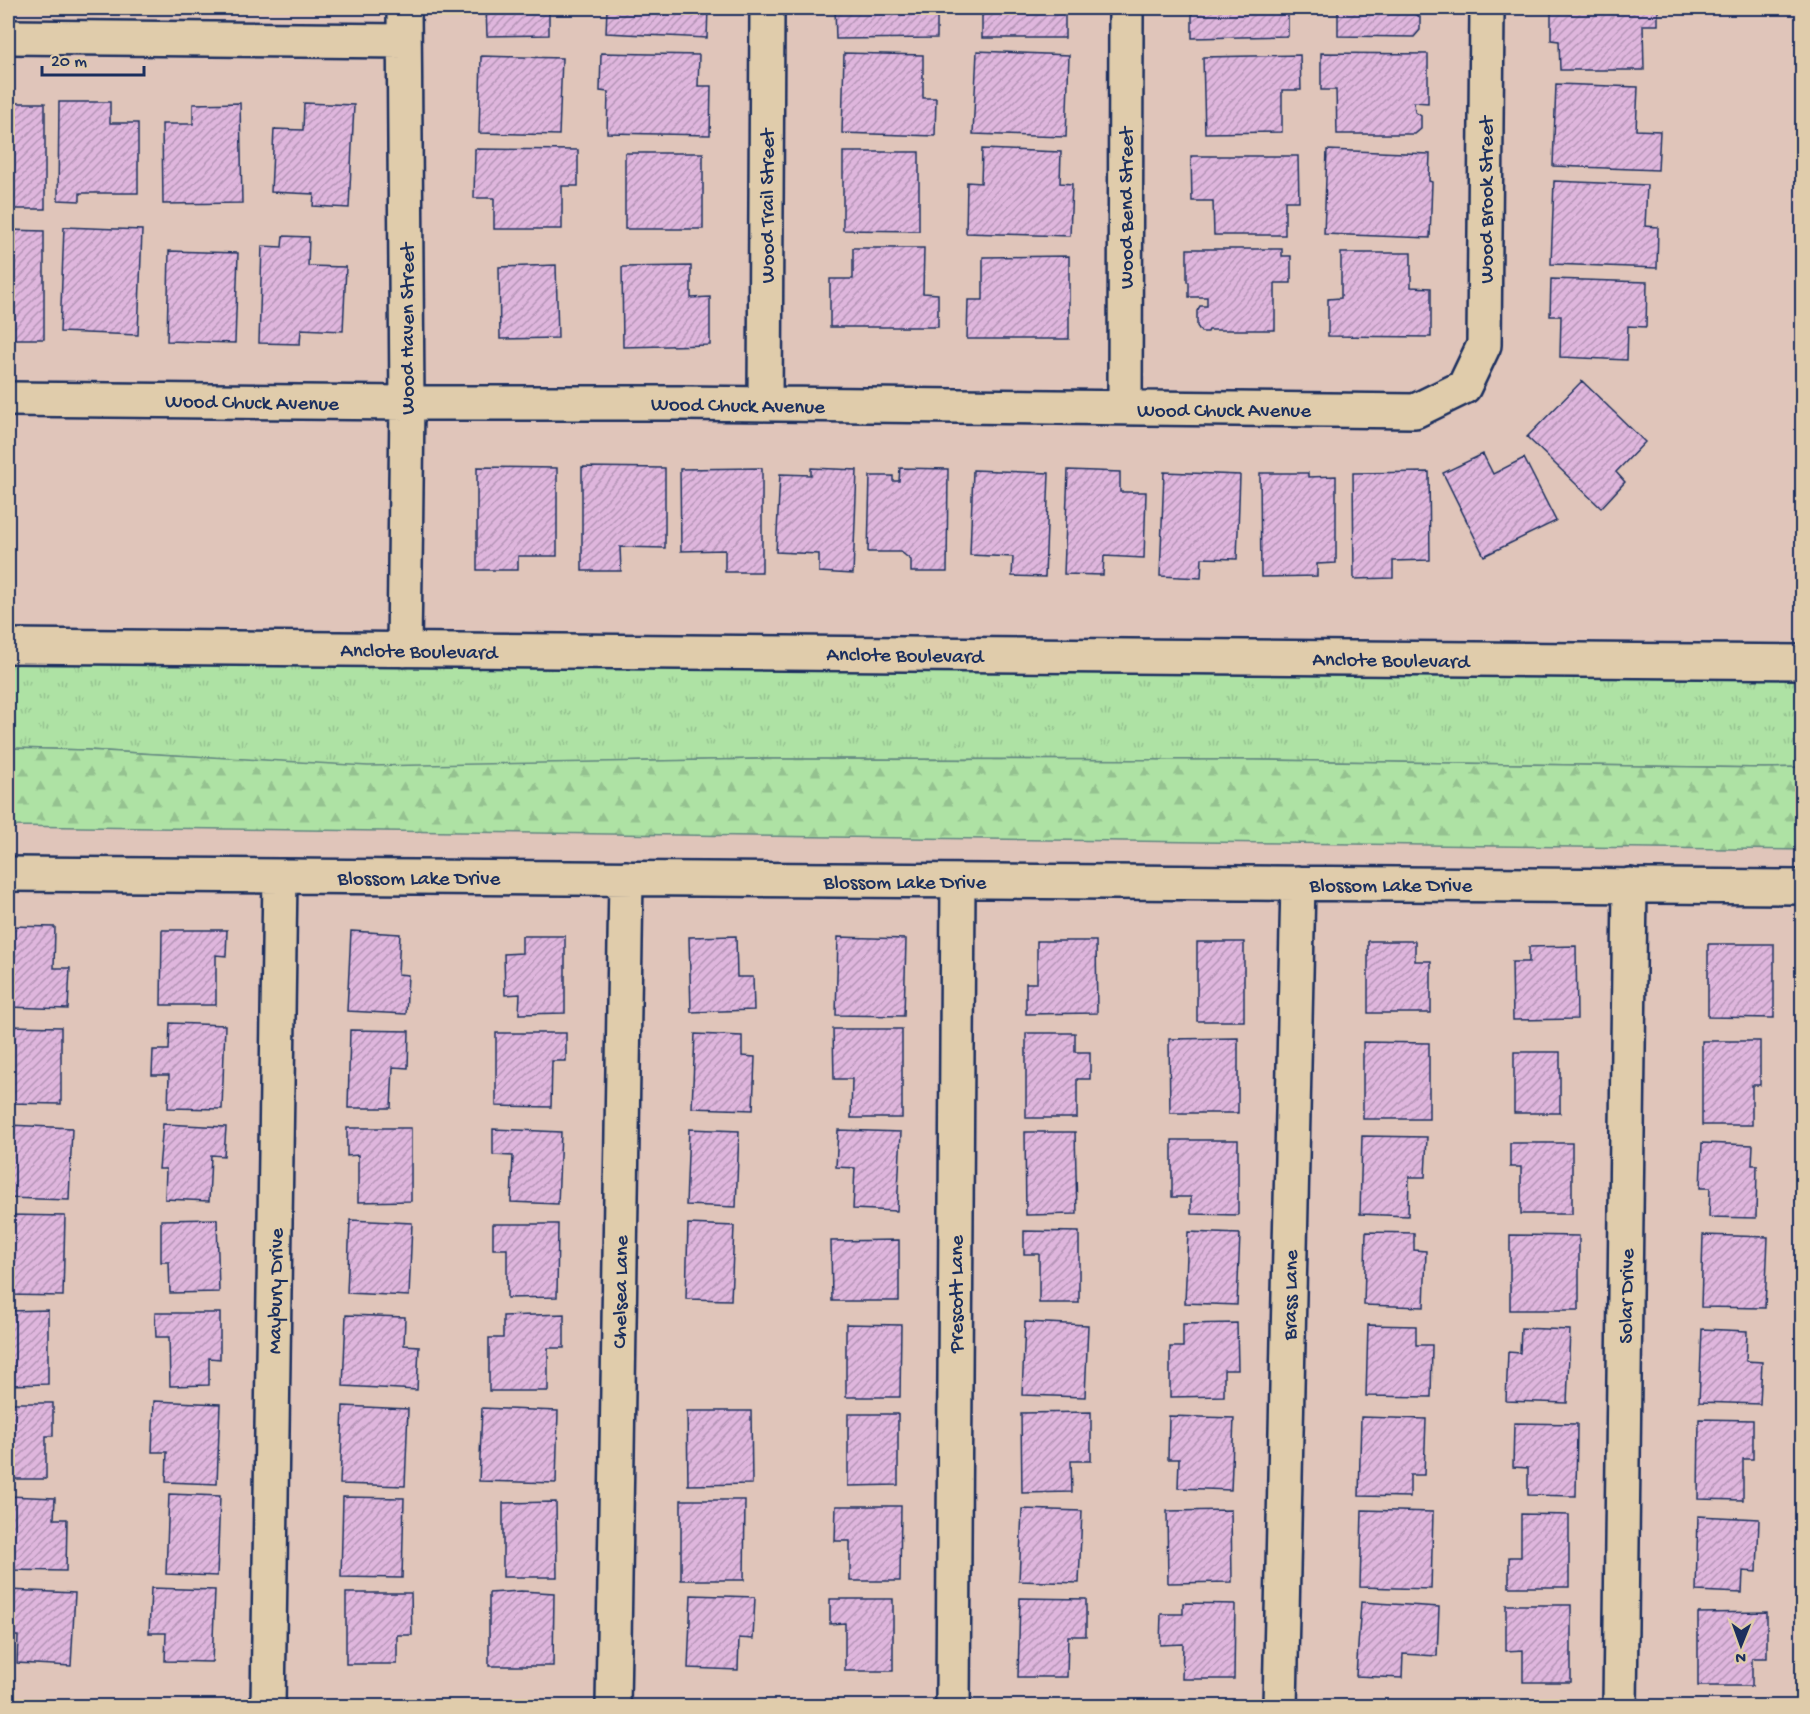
<svg xmlns="http://www.w3.org/2000/svg" width="1810" height="1714" font-family="'Gochi Hand',sans-serif">
  <style>
    .grass { fill: url(#grass-tufts); stroke: #648881; stroke-width: 1.5 }
    .forest { fill: url(#forest-firs); stroke: #648881; stroke-width: 1.5 }
    .building { fill: url(#building-hatch); stroke: #1b2f5e; stroke-width: 1.5 }
    .lines { fill: none; stroke-linecap: round; stroke-linejoin: round }
    .minor-casing { stroke: #1b2f5e; stroke-width: 38 }
    .minor { stroke: #e0ccab; stroke-width: 33 }
    .labels { text-anchor: middle; stroke-width: 4.5; stroke-linejoin: round; paint-order: stroke }
    .street-label { font-size: 21px; fill: #1b2f5e; stroke: #e0ccab }
  </style>
  <defs>
    <pattern id="grass-tufts" width="24" height="20" patternUnits="userSpaceOnUse" patternTransform="scale(1.5)"><rect width="24" height="20" fill="#aee2a4"/><path d="M3 7l-1-3M5 7V3M7 7l1-3M15 17l-1-3M17 17v-4M19 17l1-3" fill="none" stroke="#95c290"/></pattern>
    <pattern id="forest-firs" width="22" height="20" patternUnits="userSpaceOnUse" patternTransform="scale(1.5)"><rect width="22" height="20" fill="#aee2a4"/><path d="M5 1l3.5 6h-7zM16 11l3.5 6h-7z" fill="#95c290"/></pattern>
    <pattern id="building-hatch" width="6" height="6" patternUnits="userSpaceOnUse" patternTransform="scale(1.5)"><rect width="6" height="6" fill="#dfb6dd"/><path d="M-1 1l2-2M0 6l6-6M5 7l2-2" fill="none" stroke="#b494b6"/></pattern>
  </defs>
  <rect width="100%" height="100%" fill="#e0c5ba"/>
  <filter id="ink" filterUnits="userSpaceOnUse"><feTurbulence type="fractalNoise" baseFrequency=".0167" numOctaves="2"/><feDisplacementMap in="SourceGraphic" scale="12" xChannelSelector="R" yChannelSelector="G"/><feConvolveMatrix kernelMatrix="1 2 1 2 8 2 1 2 1" color-interpolation-filters="sRGB"/></filter>
  <g filter="url(#ink)">
    <path class="grass" d="M8,662L1802,676V767L1765,768L1260,760L761,759L375,767L87,750L8,748Z"/>
    <path class="forest" d="M8,748L87,750L368,766L761,759L1260,760L1765,768L1802,767V850L8,826Z"/>
    <path class="building" d="M486,8H549V35L487,36Z
      M607,8H708L707,38L606,33Z
      M835,8H937V38L836,39Z
      M982,8H1065V38H982Z
      M1192,8H1288V36L1192,38Z
      M1338,8H1415V14L1420,17V30L1414,37L1338,36Z
      M1551,8H1658V25H1643L1644,70H1560L1559,41L1551,40Z
      M977,51L1069,55L1066,137L973,134Z
      M601,53L699,55L698,86H711L710,135L607,133L608,92L600,91Z
      M844,53L923,55V98H936L935,136L842,133Z
      M1321,53L1428,54V103L1414,102L1415,112L1421,116V129L1415,134H1337L1336,90H1321Z
      M1300,55L1301,90H1282V132L1205,133L1203,57Z
      M481,56L562,58L559,135L479,133Z
      M1556,84L1638,87L1636,130L1660,131L1658,170L1553,166Z
      M59,102H110V123H138V193H80V201L58,200Z
      M8,103H45V209H8Z
      M240,103L242,203L163,204L162,124H193V104Z
      M304,103L354,105L349,208L313,206L314,194L271,192L274,129L303,130Z
      M475,149L578,150V186H562V229H494V198H474Z
      M982,149L1061,152L1060,183L1072,184L1070,236L966,233L967,182L981,183Z
      M1327,150L1430,154L1429,181L1432,182L1430,238L1324,234Z
      M843,152H919V231L843,230Z
      M625,153H703V229H625Z
      M1191,156H1298L1299,201H1285V235H1214L1213,201H1192Z
      M1554,181L1647,185L1645,226L1658,227L1657,268L1551,264Z
      M64,227L142,230L138,335L60,332Z
      M8,230L44,231V339H8Z
      M283,236L309,237L308,266L346,267L343,331L301,329L300,344L259,343L262,246L282,247Z
      M853,248H924L923,293L938,294V327H830V279H853Z
      M1187,249H1282V256H1291V283H1275V330H1209L1208,332H1201L1197,326V311L1200,306H1207V297H1189V282H1187Z
      M169,251L238,253L235,343L167,341Z
      M1341,253H1411V287L1431,288V337L1328,336V299L1341,298Z
      M1069,256V339H967L968,300H983V257Z
      M556,265L558,338L500,339L499,267Z
      M691,266V298L710,297V345L623,347L622,267Z
      M1551,279L1647,282L1646,327L1628,326L1627,360L1560,357L1561,316H1550Z
      M1582,381L1645,442L1616,472L1625,482L1601,508L1527,437Z
      M1483,454L1493,474L1524,458L1556,521L1484,556L1443,473Z
      M477,467L557,468V556H518V570H477Z
      M582,467L665,468V548L620,547L621,571H582Z
      M762,468V572H725V550L681,551L680,469Z
      M811,468L857,470L853,574L819,572V554L776,552L780,474L811,475Z
      M900,468L948,469L947,572H911V560L901,552H868L870,476H893V481H899Z
      M973,470L1049,473L1045,577L1012,576L1013,557L970,555Z
      M1068,470L1120,472V492H1146L1144,558L1104,556L1103,575L1064,574Z
      M1164,472L1240,475L1237,559L1202,558L1201,578L1160,576Z
      M1429,472L1430,560L1393,561V578L1354,579L1353,473Z
      M1260,473H1308V477L1336,476V563L1317,564V576L1261,577Z
      M9,926L55,927L54,968H70L68,1009L8,1007Z
      M162,930H227L226,956L216,955V1005H161Z
      M351,931L400,934L398,974L408,975L406,1014L347,1011Z
      M522,936H565V1013L519,1014L520,994L505,995L504,954L522,953Z
      M736,936L737,977H753L754,1010L691,1012L689,937Z
      M838,937L906,939L904,1016L836,1015Z
      M1037,941H1096L1097,1013L1026,1014V983H1037Z
      M1368,941H1415V961H1431V1013H1368Z
      M1197,942H1244V1021H1197Z
      M1708,944H1774V1018L1708,1017Z
      M1576,946L1577,1019L1513,1020L1512,962H1529V947Z
      M170,1023L225,1025L222,1109L168,1108L169,1075H152L153,1050H169Z
      M8,1026L61,1027V1104L8,1103Z
      M833,1029H902V1118H851L852,1079H834Z
      M350,1030L409,1031L408,1068L393,1067L391,1108H348Z
      M496,1033H566V1061H552L551,1107L496,1106Z
      M1026,1033H1075V1052H1090V1079H1077V1118H1026Z
      M695,1034L742,1036V1056L755,1057L753,1110L692,1108Z
      M1238,1038V1113H1170L1169,1039Z
      M1702,1041H1760V1085H1752V1125H1702Z
      M1363,1042L1429,1043V1119H1363Z
      M1514,1052H1560V1113H1514Z
      M163,1124L226,1127L224,1156L211,1155L209,1201L165,1199L166,1169H159Z
      M9,1125L72,1128L69,1200L8,1198Z
      M347,1128H411V1201L358,1202V1155L347,1156Z
      M493,1129L561,1132L558,1204L511,1202L513,1156L493,1155Z
      M689,1129L739,1131L736,1207L686,1205Z
      M838,1130L901,1132L897,1211L853,1209L855,1168L836,1167Z
      M1025,1132H1075L1077,1214L1026,1215Z
      M1362,1136L1427,1137L1425,1177H1409L1408,1216L1360,1214Z
      M1172,1140H1238V1215L1191,1214V1197H1172Z
      M1510,1143H1572V1214H1521V1167H1510Z
      M1702,1143L1753,1145L1752,1165H1757L1756,1218L1709,1217L1710,1188H1700Z
      M8,1215L65,1216L63,1296L8,1295Z
      M217,1219L219,1292L170,1293L169,1262H161V1220Z
      M350,1220L412,1223L409,1296L347,1293Z
      M493,1224H558L557,1297L507,1298V1249H493Z
      M688,1224L734,1226L731,1300L686,1299Z
      M1024,1231L1079,1232V1303H1039V1254H1024Z
      M1188,1232L1240,1234L1237,1305L1185,1303Z
      M1366,1232L1414,1233V1250L1426,1251L1424,1307L1364,1305Z
      M1510,1235L1579,1236V1310H1510Z
      M1703,1235L1768,1237L1765,1308L1701,1307Z
      M899,1240V1301H832L831,1241Z
      M48,1310V1384L8,1385V1311Z
      M155,1313H220V1359L209,1358V1385L170,1386L169,1337H156Z
      M564,1314V1348H548V1391H489V1338H503V1316Z
      M346,1315L405,1317L404,1345L419,1346L417,1390L343,1386Z
      M1025,1322L1088,1325L1085,1397L1022,1395Z
      M1237,1323L1238,1370H1224V1396L1170,1397V1347H1183V1324Z
      M846,1324L901,1325L900,1397H846Z
      M1368,1325L1416,1326V1345H1432L1431,1397L1366,1396Z
      M1521,1328L1570,1330L1567,1403L1506,1401L1508,1352L1520,1353Z
      M1702,1329L1747,1331L1746,1361L1762,1362L1760,1404L1699,1402Z
      M154,1401L220,1404L217,1484L166,1482L167,1452H152Z
      M8,1403H53V1436H46V1479H8Z
      M343,1406L408,1409L405,1486L340,1484Z
      M482,1408L558,1411L556,1483L479,1481Z
      M687,1411H751L752,1484L688,1485Z
      M1091,1412V1461H1071L1072,1492L1022,1493L1021,1413Z
      M848,1414H898V1485L848,1486Z
      M1169,1416L1234,1418L1231,1490L1178,1488L1179,1459H1168Z
      M1361,1417L1426,1419L1424,1475H1410V1497L1359,1496Z
      M1699,1419L1753,1420V1459H1743V1500L1698,1499Z
      M1514,1423L1577,1424L1576,1496L1528,1495V1468L1513,1467Z
      M169,1494L220,1496L217,1576L166,1574Z
      M8,1496L55,1498L54,1519H67L66,1571L8,1570Z
      M343,1497L404,1498L402,1578L341,1577Z
      M681,1500H745L744,1580H681Z
      M556,1502L557,1577H503V1503Z
      M836,1506H901L900,1581H850V1541H835Z
      M1022,1509L1082,1511L1079,1583L1019,1581Z
      M1231,1510L1232,1582L1168,1583L1167,1511Z
      M1362,1510L1433,1512L1431,1589L1360,1587Z
      M1521,1514L1569,1515V1587H1509V1557H1521Z
      M1698,1516L1759,1519L1757,1572L1743,1571L1742,1593L1696,1591Z
      M151,1588L215,1590L212,1662L165,1661L166,1633H149Z
      M8,1590L75,1593L71,1666L17,1663L18,1636H8Z
      M521,1591L554,1593L553,1666H489V1593Z
      M346,1593H411L412,1635H397V1664H346Z
      M691,1595L755,1597L753,1639L739,1638L738,1670L688,1668Z
      M1020,1598L1086,1599V1636H1068L1067,1677H1018Z
      M830,1599H893V1671H845V1623L830,1624Z
      M1361,1602L1439,1607L1437,1656L1403,1654L1402,1678L1356,1676Z
      M1183,1603L1235,1604L1234,1679H1182L1183,1644L1160,1645L1161,1614H1183Z
      M1506,1605H1571V1682H1523V1650L1506,1651Z
      M1767,1612V1658H1752V1686H1698V1613Z"/>
    <g class="lines">
      <defs>
        <path id="minor" d="M404,8L407,403L404,650
          M8,37L404,41
          M8,399L407,403H681L1415,411L1464,387L1484,345L1487,8
          M765,404L767,8
          M1125,408L1126,8
          M8,646L1802,662
          M8,874L1802,887
          M268,1706L280,876
          M613,1706L626,878
          M953,1706L958,881
          M1280,1706L1298,883
          M1620,1706L1630,885"/>
      </defs>
      <use href="#minor" class="minor-casing"/>
      <use href="#minor" class="minor"/>
    </g>
  </g>
  <g class="labels">
    <g class="street-label">
      <text transform="translate(1485 200) rotate(-90)" y="7">Wood Brook Street</text>
      <text transform="translate(766 206) rotate(-90)" y="7">Wood Trail Street</text>
      <text transform="translate(1125 208) rotate(-90)" y="7">Wood Bend Street</text>
      <text transform="translate(406 329) rotate(-90)" y="7">Wood Haven Street</text>
      <text transform="translate(252 401) rotate(1)" y="7">Wood Chuck Avenue</text>
      <text transform="translate(738 404) rotate(1)" y="7">Wood Chuck Avenue</text>
      <text x="1224" y="416">Wood Chuck Avenue</text>
      <text transform="translate(419 650) rotate(1)" y="7">Anclote Boulevard</text>
      <text transform="translate(905 654) rotate(1)" y="7">Anclote Boulevard</text>
      <text transform="translate(1391 659) rotate(1)" y="7">Anclote Boulevard</text>
      <text x="419" y="884">Blossom Lake Drive</text>
      <text x="905" y="888">Blossom Lake Drive</text>
      <text x="1391" y="891">Blossom Lake Drive</text>
      <text transform="translate(274 1291) rotate(-89)" y="7">Maybury Drive</text>
      <text transform="translate(619 1292) rotate(-89)" y="7">Chelsea Lane</text>
      <text transform="translate(955 1294) rotate(-90)" y="7">Prescott Lane</text>
      <text transform="translate(1289 1295) rotate(-89)" y="7">Brass Lane</text>
      <text transform="translate(1625 1296) rotate(-89)" y="7">Solar Drive</text>
    </g>
  </g>
  <rect width="1810" height="1714" fill="none" stroke="#e0ccab" stroke-width="30"/>
  <rect x="15" y="15" width="1780" height="1684" fill="none" stroke="#1b2f5e" stroke-width="2" filter="url(#ink)"/>
  <g transform="translate(1741 1645) rotate(181)" stroke="#e0ccab" stroke-width="4.5" paint-order="stroke">
  <path d="M0-4.5L10 22L0 15L-10 22Z" fill="#1b2f5e"/>
  <text y="-9" font-size="16" font-weight="bold" text-anchor="middle" fill="#1b2f5e">N</text>
  </g>
  <path d="M42 66v9h102v-9" fill="none" stroke="#1b2f5e" stroke-width="3"/>
  <text x="51" y="66" font-size="18" fill="#1b2f5e" stroke="#e0ccab" stroke-width="4.5" paint-order="stroke">20 m</text>
</svg>
